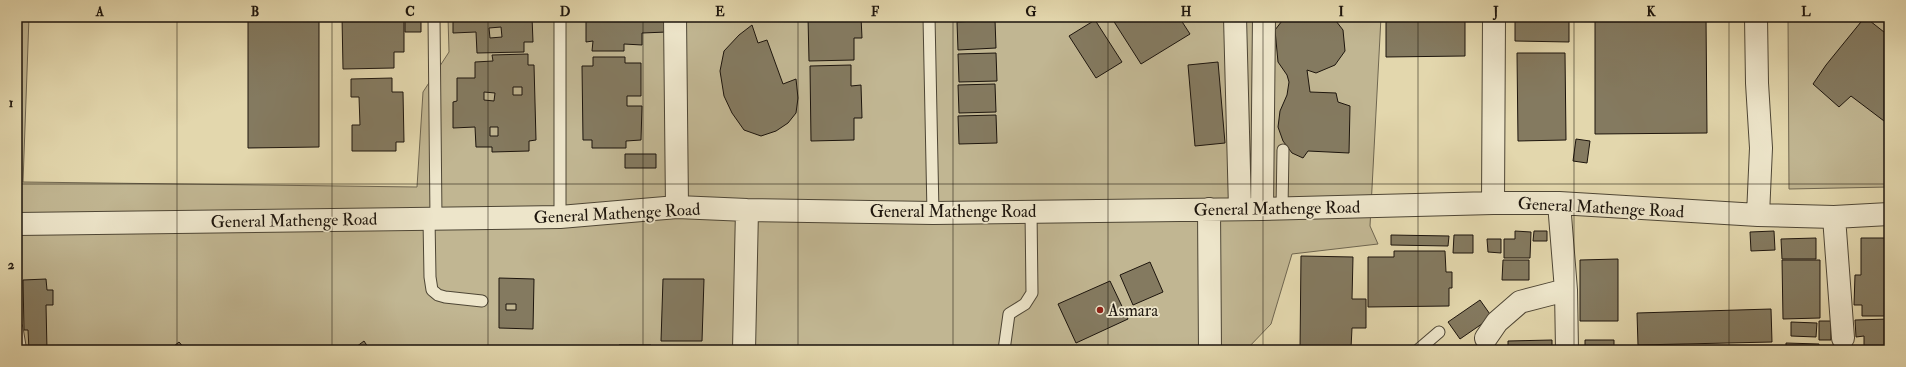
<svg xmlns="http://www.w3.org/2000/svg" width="1906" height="367" font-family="'IM FELL Double Pica',serif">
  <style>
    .green { fill: #c1b692; stroke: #6f6650 }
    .building { fill: #847a60; stroke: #1d150d; fill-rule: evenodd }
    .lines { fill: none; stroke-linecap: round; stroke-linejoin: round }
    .lane-casing { stroke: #4e4635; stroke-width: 13 }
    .street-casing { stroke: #4e4635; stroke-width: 24 }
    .lane { stroke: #ede5ca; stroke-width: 11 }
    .street { stroke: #ede5ca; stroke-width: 22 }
    .grid { fill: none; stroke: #1d150d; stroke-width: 1; stroke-opacity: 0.55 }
    .poi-dot { fill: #8f2418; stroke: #ede5ca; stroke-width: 1.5 }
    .labels { text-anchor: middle; stroke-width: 3.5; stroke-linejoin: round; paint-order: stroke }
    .street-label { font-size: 17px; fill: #1d150d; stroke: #ede5ca }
    .poi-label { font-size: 17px; fill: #1d150d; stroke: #ede5ca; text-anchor: start }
    .neatline { fill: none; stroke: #1d150d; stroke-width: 1.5 }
    .grid-label { font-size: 13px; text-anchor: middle; font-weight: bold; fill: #1d150d }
  </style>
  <rect width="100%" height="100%" fill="#e3d7ad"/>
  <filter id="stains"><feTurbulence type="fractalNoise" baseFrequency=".005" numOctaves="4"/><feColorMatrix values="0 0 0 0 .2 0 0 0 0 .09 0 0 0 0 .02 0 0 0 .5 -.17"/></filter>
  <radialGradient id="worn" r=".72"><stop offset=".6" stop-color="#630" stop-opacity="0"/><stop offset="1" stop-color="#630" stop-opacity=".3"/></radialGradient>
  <path class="green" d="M17,17H29L23,182L417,187L423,92L449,52L448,17H1381L1370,226L1378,244L1292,254L1271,324L1246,350H17Z
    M1788,17H1889V187L1789,189Z"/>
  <path class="building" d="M248,17H319V147L248,148Z
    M342,17H404V52H394V68L343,69Z
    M405,17H421V32H405Z
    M453,17H532L533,42H524V52L477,53L476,32L453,33ZM501,27L502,37L490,38L489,28Z
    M586,17H667V32L642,33V45L624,44V51H592L593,41L586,42Z
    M808,17H861L862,38H854V60L809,61Z
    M959,17H995L959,19Z
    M1111,17H1179L1190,34L1141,64Z
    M1285,17H1336V21L1343,30L1345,51L1335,65L1316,73L1307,70L1310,92L1336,93L1338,102L1350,106L1349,153L1308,151L1303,158L1292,153L1283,141L1278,127L1280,111L1287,95L1289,82L1287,75L1278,62L1275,30Z
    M1386,17H1465V56L1386,57Z
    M1515,17H1569V42L1515,41Z
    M1595,17H1706L1707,133L1595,134Z
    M1865,17L1889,36V122L1888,124L1851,96L1839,107L1813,84L1826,65Z
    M995,20L996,48L958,50L957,22Z
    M1095,20L1122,62L1096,78L1069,36Z
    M752,25L758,43L767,40L783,84L796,79L798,98L796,113L788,123L776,131L761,136L744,130L732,113L724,96L720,71L724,51L739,35Z
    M996,53L997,81L959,82L958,54Z
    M1517,53H1565L1566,140L1518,141Z
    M528,54V65H534L536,140L529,141V151L492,152V147H476L475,127L453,128V102L457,101V78H475V62L493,61L492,55ZM513,87H522V95H513ZM484,92L495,93L494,101L484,100ZM490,127H498V136H490Z
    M593,57H625V63H641V96H627V106H642L641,140L626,141V148H592V140H583L582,66H593Z
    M1218,62L1225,143L1195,146L1188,65Z
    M851,65V86L861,85L862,118H854V140L811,141L810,66Z
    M392,78V92H403L404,142H396V151H352V125H360L359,97H351V79Z
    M995,84L996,112L959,113L958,85Z
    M996,115L997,143L959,144L958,116Z
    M1576,139L1590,141L1587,163L1573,161Z
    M625,154H656V168H625Z
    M1515,231L1531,232L1530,258H1504V239H1515Z
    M1534,231H1547V241H1533Z
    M1774,231L1775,250L1751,251L1750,232Z
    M1391,235L1449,236L1448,246L1391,245Z
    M1454,235H1473V253H1453Z
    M1816,238V259H1782L1781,239Z
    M1861,238H1889V316H1862V305H1854L1855,275H1861Z
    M1487,239H1501V253L1488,252Z
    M1394,251H1445L1446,272H1452V288H1449V306L1368,307V257H1394Z
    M1301,256L1353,257L1352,299H1366V328H1352L1351,348H1359V350H1300Z
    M1618,259V321H1580V260Z
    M1503,260H1529V280H1502Z
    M1782,260H1820V318L1783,319Z
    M1150,262L1163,292L1133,305L1120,275Z
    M499,278L534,279L533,329L499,328ZM506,304H516V310H506Z
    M46,279L47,290H53V305H46L47,350H29L28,330H24L23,280Z
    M663,279H704L702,341H661Z
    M1110,281L1128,319L1076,343L1058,304Z
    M1480,300L1492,317L1460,339L1448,322Z
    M1771,309L1772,342L1638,345L1637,313Z
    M1889,319V350H1859H1864V336L1856,337L1855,320Z
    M1819,321H1831V340H1819Z
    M1791,322L1817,323L1816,337L1791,336Z
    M1552,340V350H1508V341Z
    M1585,340H1614V350H1585Z
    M364,341L370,350H352Z
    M179,342L186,350H169Z
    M1786,343L1819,344V350H1786Z
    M619,345H651V350H619Z
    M1776,348V350H1728Z"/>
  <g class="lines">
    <defs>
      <path id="lane" d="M434,17L436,219
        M560,17V217
        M929,17L933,213
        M1282,208L1283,150
        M429,219L430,277L432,290L438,295L445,297L482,301
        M17,328L20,346
        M1004,350L1009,314L1025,304L1032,293L1031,211
        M1418,350L1439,332"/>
      <path id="street" d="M675,17L677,207
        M1235,17L1240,209
        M1756,17L1757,83L1761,148L1758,215
        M1493,203L1494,17
        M1559,203L1566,290L1567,350
        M1209,209L1210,350
        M1262,209L1264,17
        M1834,217L1843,338
        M17,224L560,217L677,207L747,210L933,213L1262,209L1493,203H1559L1758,215L1834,217L1889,214
        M1486,338L1497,322L1520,302L1566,290
        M744,350L747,210"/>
    </defs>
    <use href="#lane" class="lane-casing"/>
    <use href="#street" class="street-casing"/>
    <use href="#lane" class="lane"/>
    <use href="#street" class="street"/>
  </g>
  <path class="grid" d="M177,17V350M332,17V350M488,17V350M643,17V350M798,17V350M953,17V350M1108,17V350M1263,17V350M1418,17V350M1574,17V350M1729,17V350M17,184H1889"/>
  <circle class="poi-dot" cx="1100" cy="310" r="4"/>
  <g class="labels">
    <g class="street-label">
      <text transform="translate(1601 207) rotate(3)" y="6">General Mathenge Road</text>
      <text transform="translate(1277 208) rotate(-1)" y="6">General Mathenge Road</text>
      <text x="953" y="217">General Mathenge Road</text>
      <text transform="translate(617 213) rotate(-3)" y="6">General Mathenge Road</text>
      <text transform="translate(294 220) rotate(-1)" y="6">General Mathenge Road</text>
    </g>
    <g class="poi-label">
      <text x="1108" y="316">Asmara</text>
    </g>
  </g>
  <rect width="1906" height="367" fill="none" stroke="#e3d7ad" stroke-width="44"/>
  <rect x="22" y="22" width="1862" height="323" class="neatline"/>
  <g class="grid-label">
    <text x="100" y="16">A</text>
    <text x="255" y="16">B</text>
    <text x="410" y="16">C</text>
    <text x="565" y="16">D</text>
    <text x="720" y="16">E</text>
    <text x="875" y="16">F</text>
    <text x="1031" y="16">G</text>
    <text x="1186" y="16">H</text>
    <text x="1341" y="16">I</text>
    <text x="1496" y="16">J</text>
    <text x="1651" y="16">K</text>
    <text x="1806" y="16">L</text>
    <text x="11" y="107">1</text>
    <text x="11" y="269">2</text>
  </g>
  <rect width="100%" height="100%" filter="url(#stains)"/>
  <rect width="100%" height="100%" fill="url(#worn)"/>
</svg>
